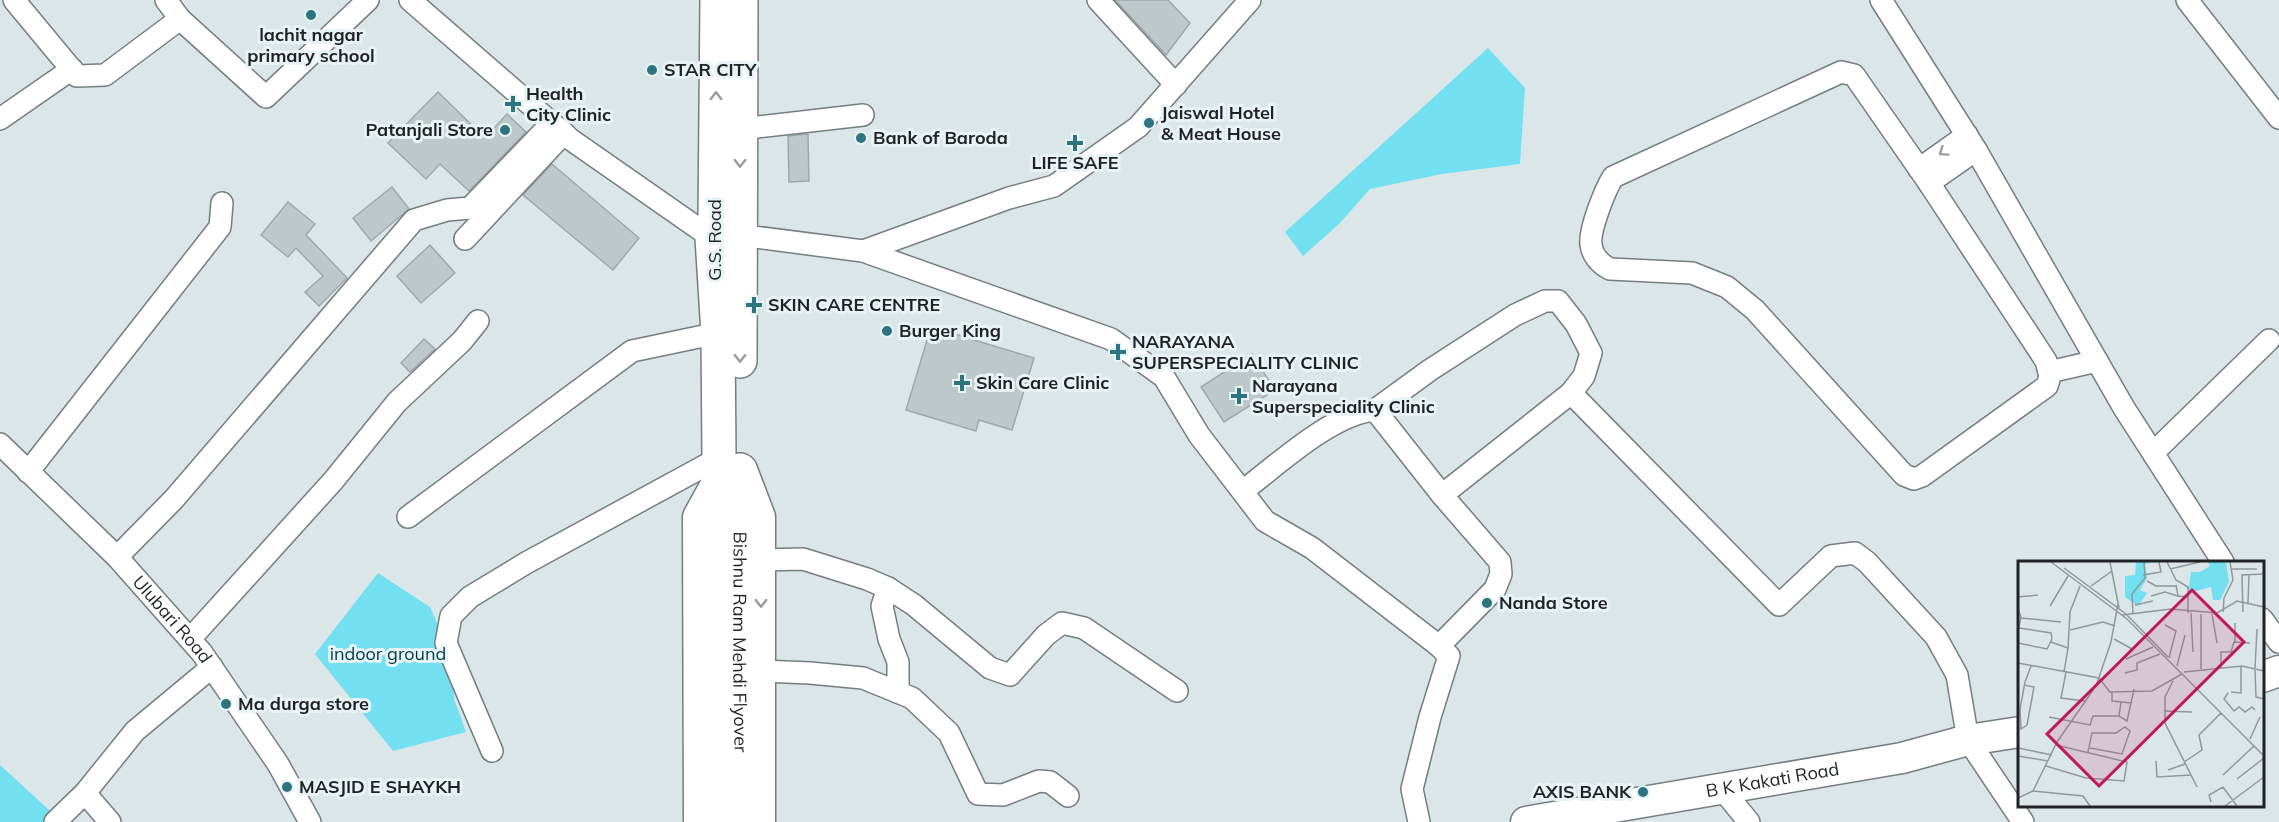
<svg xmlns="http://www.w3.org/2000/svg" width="2279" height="822" font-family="Mulish,sans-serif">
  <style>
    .green { fill: #73e0f2 }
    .building { fill: #bdc8ca; stroke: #9da8aa; stroke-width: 1.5 }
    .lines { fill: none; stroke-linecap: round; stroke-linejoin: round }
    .street-casing { stroke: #747e80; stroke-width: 24 }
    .secondary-casing { stroke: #747e80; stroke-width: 33 }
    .primary-casing { stroke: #747e80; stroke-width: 36 }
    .street { stroke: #fff; stroke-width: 21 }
    .secondary { stroke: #fff; stroke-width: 30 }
    .primary { stroke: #fff; stroke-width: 33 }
    .oneway { stroke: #9a9c9c }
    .poi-dot { fill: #2c747f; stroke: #e8f3f5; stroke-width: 2 }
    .labels { text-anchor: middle; stroke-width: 6; stroke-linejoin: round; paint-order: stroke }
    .poi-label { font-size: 18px; font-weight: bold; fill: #1f2324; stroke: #e8f3f5; text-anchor: start }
    .street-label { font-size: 18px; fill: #1f2324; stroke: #e8f3f5 }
    .park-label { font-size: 18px; fill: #003c45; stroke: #e8f3f5 }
    .inset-road { fill: none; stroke: #90989a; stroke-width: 1.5 }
    .view { fill: #c2185b; fill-opacity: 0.15; stroke: #c2185b; stroke-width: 3 }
    .inset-edge { fill: none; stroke: #1f2324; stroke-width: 3 }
  </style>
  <rect width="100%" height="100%" fill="#dbe6e8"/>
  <path class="green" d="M1488,48L1525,88L1520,164L1442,174L1370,189L1339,224L1303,256L1285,232Z
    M378,573L430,607L452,657L454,699L466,732L393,751L315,654Z
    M0,765L58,818L54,822H0Z"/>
  <path class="building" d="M1115,0H1168L1190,23L1166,55Z
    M438,92L485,138L507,114L526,132L469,191L440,164L426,179L388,143Z
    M808,134L809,181L789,182L788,136Z
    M552,164L639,238L613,270L523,195Z
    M392,187L409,209L371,241L353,218Z
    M288,202L315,224L306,235L347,278L319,306L305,292L323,276L296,248L288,257L261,235Z
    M430,245L455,273L421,303L397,276Z
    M931,327L1034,358L1012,430L979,420L976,431L906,410Z
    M424,339L435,349L410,372L401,363Z
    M1252,354L1275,390L1224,422L1201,387Z"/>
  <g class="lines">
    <defs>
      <g id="street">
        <path d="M14,0L77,76L105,75L180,19L266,97L368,0"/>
        <path d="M166,0L180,19"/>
        <path d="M410,0L570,139L712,238"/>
        <path d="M1098,0L1176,85"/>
        <path d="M1881,0L1976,150L2124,408L2223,562"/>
        <path d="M2187,0L2279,118"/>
        <path d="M1841,72L1854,75L1929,183L2046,361L2050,376L2047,386L1922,476L1914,479L1904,475L1755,310L1727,287L1692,273L1610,269C1600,264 1592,255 1591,244C1589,230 1605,190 1613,177Z"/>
        <path d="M0,119L72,69"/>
        <path d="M740,129L863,115"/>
        <path d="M1919,169L1967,135"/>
        <path d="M1929,183L1976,150"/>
        <path d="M739,235L863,251L1111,339L1164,377L1199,435L1265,521L1312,548L1439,646L1449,656L1430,717L1412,789L1419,822"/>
        <path d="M465,239L564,133"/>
        <path d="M863,251L1009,198L1054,186L1138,127L1250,0"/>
        <path d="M2049,372L2097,361"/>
        <path d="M1375,410L1430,370L1515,315L1545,301H1558L1576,324L1591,353L1584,376L1571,393"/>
        <path id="s1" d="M0,444L117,557L202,653L278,764L310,822"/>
        <path d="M2153,453L2269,340"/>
        <path d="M28,472L220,227L222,203"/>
        <path d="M1243,491C1277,465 1333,413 1375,410L1442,495"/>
        <path d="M408,517L632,351L718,333"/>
        <path d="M117,557L174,499L414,220L447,210L470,208L552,123"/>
        <path d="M761,560L803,559L867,579L888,588L914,605L990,668L1010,675L1046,635L1062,623L1084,628L1177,691"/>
        <path d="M888,588L882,606L889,639L898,662V692"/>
        <path d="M2262,619L2279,642"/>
        <path d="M190,639L333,481L397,402L462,341L478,321"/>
        <path d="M1439,646L1495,589L1501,574L1500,562L1442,495L1571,393L1779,605L1831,556L1855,553L1867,562L1936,637L1957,675L1968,740L2023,822"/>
        <path d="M761,671L810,673L863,678L912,698L949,733L978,794L1003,795L1039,781L1050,782L1068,796"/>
        <path d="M492,751L446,643L451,616L470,597L526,563L719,458"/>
        <path d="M1722,789L1749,822"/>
        <path d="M85,793L110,822"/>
        <path d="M55,822L85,793L135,731L212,667"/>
      </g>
      <g id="secondary">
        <path d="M742,470L760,517V822"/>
        <path d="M2262,677L2279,671"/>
        <path d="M699,822L698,517L719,479"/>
        <path id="s2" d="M1526,822L1902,758L1968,740L2020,732"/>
      </g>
      <g id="primary">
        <path d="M717,0L715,221L712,238L718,333L719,458L716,523L717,822"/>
        <path d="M740,361L741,0"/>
        <path id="s3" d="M740,470L739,666L742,822"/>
      </g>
    </defs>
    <use href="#street" class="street-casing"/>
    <use href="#secondary" class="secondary-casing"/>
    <use href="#primary" class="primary-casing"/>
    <use href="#street" class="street"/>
    <use href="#secondary" class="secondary"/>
    <use href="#primary" class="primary"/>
  </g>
  <defs><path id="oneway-chevron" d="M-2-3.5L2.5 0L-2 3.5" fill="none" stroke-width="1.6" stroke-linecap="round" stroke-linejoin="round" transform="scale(1.5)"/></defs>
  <g class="oneway">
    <use href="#oneway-chevron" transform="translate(716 96) rotate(-90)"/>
    <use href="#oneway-chevron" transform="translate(1943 152) rotate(145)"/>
    <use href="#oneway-chevron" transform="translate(740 163) rotate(91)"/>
    <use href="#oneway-chevron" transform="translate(740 358) rotate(90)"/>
    <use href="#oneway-chevron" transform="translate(761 603) rotate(90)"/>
  </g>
  <g class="poi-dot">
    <circle cx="311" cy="15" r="6"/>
    <circle cx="652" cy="70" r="6"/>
    <path d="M510 95h6v6h6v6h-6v6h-6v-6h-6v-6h6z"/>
    <circle cx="1149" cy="123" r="6"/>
    <circle cx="505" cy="130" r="6"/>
    <circle cx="861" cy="138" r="6"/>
    <path d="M1072 134h6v6h6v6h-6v6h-6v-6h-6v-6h6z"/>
    <path d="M751 296h6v6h6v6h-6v6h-6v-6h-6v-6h6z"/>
    <circle cx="887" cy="331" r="6"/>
    <path d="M1115 343h6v6h6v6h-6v6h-6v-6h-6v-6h6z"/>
    <path d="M959 374h6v6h6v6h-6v6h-6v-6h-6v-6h6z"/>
    <path d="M1236 387h6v6h6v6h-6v6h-6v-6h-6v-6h6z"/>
    <circle cx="1487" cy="603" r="6"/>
    <circle cx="226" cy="704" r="6"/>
    <circle cx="287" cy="787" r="6"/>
    <circle cx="1643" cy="792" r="6"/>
  </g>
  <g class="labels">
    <g class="poi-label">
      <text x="311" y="41" text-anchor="middle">lachit nagar<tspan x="311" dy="21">primary school</tspan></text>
      <text x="664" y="76">STAR CITY</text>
      <text x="526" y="100">Health<tspan x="526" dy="21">City Clinic</tspan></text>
      <text x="1161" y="119">Jaiswal Hotel<tspan x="1161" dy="21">&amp; Meat House</tspan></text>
      <text x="493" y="136" text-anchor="end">Patanjali Store</text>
      <text x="873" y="144">Bank of Baroda</text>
      <text x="1075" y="169" text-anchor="middle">LIFE SAFE</text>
      <text x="768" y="311">SKIN CARE CENTRE</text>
      <text x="899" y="337">Burger King</text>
      <text x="1132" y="348">NARAYANA<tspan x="1132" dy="21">SUPERSPECIALITY CLINIC</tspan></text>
      <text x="976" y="389">Skin Care Clinic</text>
      <text x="1252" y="392">Narayana<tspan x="1252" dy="21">Superspeciality Clinic</tspan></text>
      <text x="1499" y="609">Nanda Store</text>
      <text x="238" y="710">Ma durga store</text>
      <text x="299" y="793">MASJID E SHAYKH</text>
      <text x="1631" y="798" text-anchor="end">AXIS BANK</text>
    </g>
    <g class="street-label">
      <text transform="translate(715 240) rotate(-90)" y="6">G.S. Road</text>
      <text dy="6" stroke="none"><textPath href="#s1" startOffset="246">Ulubari Road</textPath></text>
      <text dy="6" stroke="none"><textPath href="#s3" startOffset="172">Bishnu Ram Mehdi Flyover</textPath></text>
      <text dy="6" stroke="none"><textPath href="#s2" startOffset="250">B K Kakati Road</textPath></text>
    </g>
    <g class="park-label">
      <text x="388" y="660">indoor ground</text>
    </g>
  </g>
  <g transform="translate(2018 561)">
    <rect width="246" height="246" fill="#dbe6e8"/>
    <path d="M118,1H135L127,3L129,17L122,29L129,32L120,45L107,36V15L117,14ZM190,1H208L211,21L202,39H195L193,26L170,32L173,11H182L192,5Z" fill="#73e0f2"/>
    <path class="inset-road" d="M33,1L109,58L246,195M92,1L101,47M149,1L158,19L170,26V52M46,7L108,53L150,96M152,8L182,1M214,8H239M125,14L143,11L141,1M129,20L138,25H158M158,24L160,35L170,36M73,25L94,10M133,35L147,31L160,35M0,36L20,34M230,42L231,14M117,44L135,40M32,45L50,15M0,48L3,56L0,70M205,51L206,37L215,19L212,1M225,51L224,14L246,13M115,52L114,33L127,17L126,1M173,52L175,91M194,53L199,82M104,54L153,48L199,52L219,40L246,46M3,57L43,61M217,62V81M147,64L158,70L151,97M52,69L85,61L97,65M96,78L114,88M33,81L50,87L46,111M0,82L29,88L34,78L33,72L1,67M50,88L52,51L62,25M108,98L135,86M0,102L81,117L92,131L134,130L164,113M159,105L167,74M203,107V91H213L216,81L232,82M237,107L239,68M183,108V53M237,108L238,136L246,138M48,111L43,137L67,140M166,111L224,105L246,110M107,112L119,109V102L142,93M155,120L147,136V162L179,226M6,124L16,126L9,164L3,168L2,148L7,121L13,105M213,131L223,132V105M210,132L206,138L216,150L221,146L227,151L234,146L237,149M103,141L113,142L116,128M146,150L174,151M101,155L109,160L113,142M31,156L72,164L75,155H101L103,141L94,140V131M232,178L242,156M0,187L34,194M70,191L74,172H98L107,166L112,170L104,193L72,187M0,195L30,200M138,200L139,216L173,214M166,201L184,189L181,174L203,152M28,205L68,217L106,220L109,201L38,184M150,209L167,203M205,214L236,185M219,218L246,197M15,230L65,235L72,245M0,237L15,230L39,181L78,125L93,81L100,43M193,241L191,234L205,226L219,245M207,245L246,216"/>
    <path class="view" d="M174,29L226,81L81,225L29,173Z"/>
    <rect width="246" height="246" class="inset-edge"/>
  </g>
</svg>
